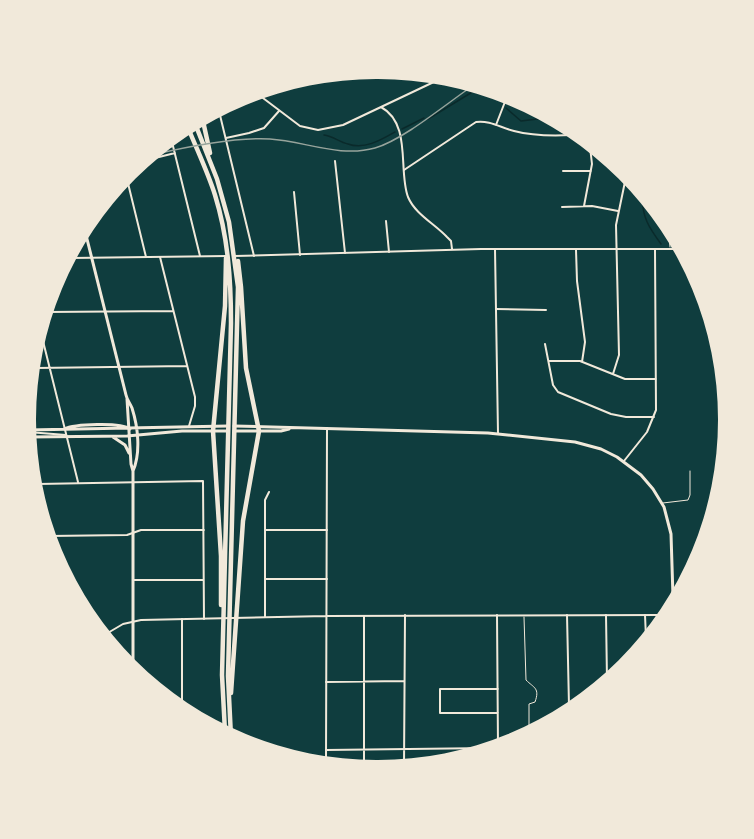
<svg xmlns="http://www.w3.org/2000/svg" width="754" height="839" font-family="Arial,sans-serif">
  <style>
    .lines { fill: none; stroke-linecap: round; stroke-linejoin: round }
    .stream { stroke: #0a2a2b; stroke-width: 1.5 }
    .service { stroke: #f1e9da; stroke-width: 1 }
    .minor { stroke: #f1e9da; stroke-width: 2 }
    .tertiary { stroke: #f1e9da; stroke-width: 2 }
    .secondary { stroke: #f1e9da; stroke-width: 3 }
    .motorway { stroke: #f1e9da; stroke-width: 4.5 }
    .rail { stroke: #97a49c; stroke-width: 1.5 }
  </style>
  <rect width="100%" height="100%" fill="#0f3d3e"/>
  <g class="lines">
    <path class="stream" d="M506,108L521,121L546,118
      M428,119L474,91H480L501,99
      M402,129L424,118
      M324,135C333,136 339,142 348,144C364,150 381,140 395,132
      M643,197C641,216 650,229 661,244"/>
    <path class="service" d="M669,237L670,247
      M663,503L688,500L690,495V471
      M524,617L526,680C534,688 540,688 535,702L529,704V732"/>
    <path class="minor" d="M219,111L254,256
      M496,125L508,94
      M226,138L249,133L264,128L279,111
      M172,142L200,256
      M161,149L173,146
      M143,161L175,153
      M335,161L345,253
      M404,170L476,122C490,120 501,128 514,131C533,136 553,136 572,135
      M563,171H591
      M126,175L146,257
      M294,192L300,255
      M584,206L592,164L590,147
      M562,207L592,206L618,211
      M386,221L389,252
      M576,250L577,281L585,342L582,362
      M160,257L195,397V406L189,426
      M496,309L546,310
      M47,312L173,311
      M42,337L78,482
      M545,344L553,385L558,392L611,414L626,417H654
      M549,361H580L625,379H656
      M36,368L187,366
      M613,374L619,355L616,225L627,172
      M28,432L66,435
      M624,461L647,432L656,410L655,249
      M38,484L203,481L204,619
      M265,530H327
      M49,536L127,535L141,530H204
      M265,579H327
      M134,580H203
      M497,615L498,747
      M567,615L569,706
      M606,615L607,680
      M645,615L646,638
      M364,616V768
      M265,617V500L269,492
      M182,619V704
      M326,682L404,681
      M498,689H440V713H498
      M326,750L491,748
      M404,766L405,615"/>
    <path class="tertiary" d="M255,92L300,126L318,130L343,125L438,80
      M381,107C412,124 398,171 408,197C415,214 435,224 447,237L451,241L452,249
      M495,249L498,433
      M235,256L481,249H678
      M71,258L227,256
      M106,634L123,624L141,620L326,616L661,615
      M326,761L327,428"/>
    <path class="secondary" d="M86,235L126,395C127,400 130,403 132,408C138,427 141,452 133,471
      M127,399L131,464L133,471V671
      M234,426L488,433L575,442L601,449L617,457L641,475L653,489L664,507L671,534L673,597
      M64,429C74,424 121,422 130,429
      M28,430L228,426
      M234,431H281L289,429
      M29,437L127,436L182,431H228
      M113,437L125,445L129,453"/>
    <path class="motorway" d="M203,121L210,153
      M196,126L217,179L229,222L238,287L228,676L231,737
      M189,130C198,152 208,173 215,195C228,237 231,279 231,323L222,675L225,732
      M221,605V556L213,431L225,306L226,258
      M231,693L243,521L259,431L246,368L241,287L238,261"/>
    <path class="rail" d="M152,155C186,147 235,137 270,139C304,141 340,158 375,148C403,140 446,104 471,87"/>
  </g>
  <path d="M0 0H754V839H0ZM376 79H378A340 340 0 0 1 718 419V420A340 340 0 0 1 378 760H376A340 340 0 0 1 36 420V419A340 340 0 0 1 376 79Z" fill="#f1e9da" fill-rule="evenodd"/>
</svg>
